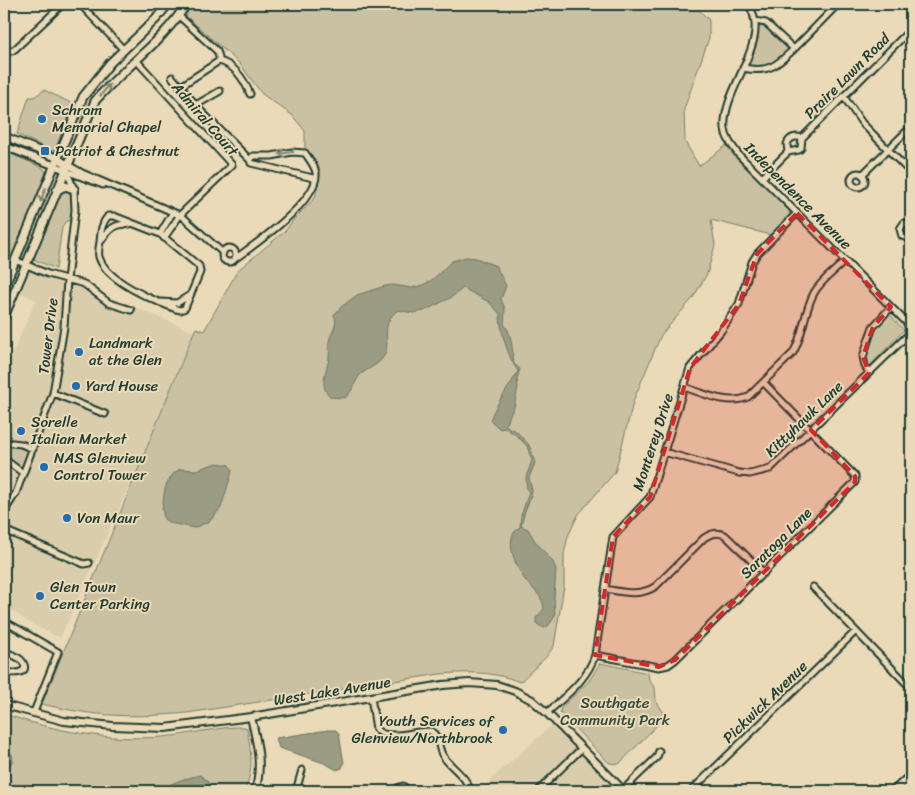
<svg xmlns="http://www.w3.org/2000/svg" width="915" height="795" font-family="Sriracha,sans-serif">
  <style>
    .built { fill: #dacdac }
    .green { fill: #cac1a2; stroke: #747f6b }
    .water { fill: #9a9c83; stroke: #697663 }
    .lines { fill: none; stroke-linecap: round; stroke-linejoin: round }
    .minor-casing { stroke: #1f3d34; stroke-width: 9 }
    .tertiary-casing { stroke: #1f3d34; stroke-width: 10 }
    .secondary-casing { stroke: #1f3d34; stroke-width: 11 }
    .primary-casing { stroke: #1f3d34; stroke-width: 11 }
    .minor { stroke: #ebdab7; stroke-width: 5 }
    .tertiary { stroke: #ebdab7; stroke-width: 6 }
    .secondary { stroke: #ebdab7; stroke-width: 7 }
    .primary { stroke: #ebdab7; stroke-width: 8 }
    .oneway { stroke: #7b846f }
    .marked { fill: #d62828; fill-opacity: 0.2; stroke: #d62828; stroke-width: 4; stroke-dasharray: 10 6; stroke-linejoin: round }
    .poi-dot { fill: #1f6fb2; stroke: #ebdab7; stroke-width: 2 }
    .labels { text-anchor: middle; stroke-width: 4; stroke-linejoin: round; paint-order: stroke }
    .street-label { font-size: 15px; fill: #1f3d34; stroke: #ebdab7 }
    .poi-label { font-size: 15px; fill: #1f3d34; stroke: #ebdab7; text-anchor: start }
    .park-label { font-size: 15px; fill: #304a3f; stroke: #ebdab7 }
  </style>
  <rect width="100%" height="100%" fill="#ebdab7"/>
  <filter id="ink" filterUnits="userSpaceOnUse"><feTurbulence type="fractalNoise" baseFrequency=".02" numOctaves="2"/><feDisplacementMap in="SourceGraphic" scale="10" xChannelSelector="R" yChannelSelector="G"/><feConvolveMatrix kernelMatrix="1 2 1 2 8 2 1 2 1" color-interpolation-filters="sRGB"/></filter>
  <g filter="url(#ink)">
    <path class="built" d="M30,271L88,291L99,301L129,315L133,306L194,332L133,478L60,638L28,622L4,605V373L36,300L20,293Z
      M553,724L618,791H479L498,773Z"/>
    <path class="green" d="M192,4H693L709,20V38L684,109L685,142L699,166L727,145L789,211L790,216L771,235L711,220L715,245L707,274L693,298L661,335L634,399L615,472L578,515L568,536L564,554V586L554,646L546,657L520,682C492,671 470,672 440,674L187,713C134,718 95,717 42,704L194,332L196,328L204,331L238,270L285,231L294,219L315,198L320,172L305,150V131L292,115L262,94L240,64L186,16Z
      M760,26C770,26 781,40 787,48V52C773,64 768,71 749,67L747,65L756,28Z
      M44,90L73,104L54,152L17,134L29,97H34Z
      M4,151L41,167L45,170L46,176L4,277Z
      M63,187L71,191L72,205L70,220L65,222L62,227L56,269L33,259L31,256Z
      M890,315L904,330L870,366L866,365C863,350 876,320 890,315Z
      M4,445L26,449L29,454L22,467L20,468L4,458Z
      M600,663L648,673L649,680L655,688L656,701L666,716L619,764L609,763L560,713L561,708L589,681Z
      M4,714C55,731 107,741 162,737C188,735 219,726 245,727L247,728C251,752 254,768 245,791H4Z"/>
    <path class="water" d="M466,257L476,258L496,266L506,286L501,299L505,309L504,324C513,335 512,351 514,364L520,369L517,379L518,387L514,407L509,417L508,422L505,425L517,432L529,445L535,463L529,478L532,490L531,496L525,511L521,526L528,529L535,541L553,562L556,569L554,598L555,616L549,625L545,628L540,626L536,623V618L544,609C543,595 533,590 525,580C516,567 502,537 520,527L521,516L529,492L527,490L526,477L532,461L527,446L516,435L505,428L500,429L490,420C497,401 510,387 518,371C508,358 500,330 500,314L489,302L463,288L452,297L424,311L413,313L398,310C378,325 392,341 384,356C379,365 368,368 360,375C354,382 353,392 345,398L331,397C317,386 328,369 329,357C330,351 328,346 329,341C331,332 339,325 334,315L341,307L357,295L385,286L393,285L412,288L423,285L432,280L452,261Z
      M217,463L229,465L232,470L231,475L221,508L210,521L194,528L170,523L164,519L162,508L165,489L167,483L174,473L180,469L196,470Z
      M328,730H336L339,734L344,763L342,768L337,770L324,763L279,748L276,738Z
      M7,752L12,754L13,761L4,771V754Z
      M200,775L209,783L211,791H163C170,781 189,778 200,775Z"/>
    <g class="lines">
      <defs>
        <path id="minor" d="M80,4L124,50
          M179,16L217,51L219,57V61
          M755,21L766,23L794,49L838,4
          M4,48L12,51L15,49L63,4
          M136,60L232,165L180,215L164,238
          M743,68C769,73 776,66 794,49
          M172,77L202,112L250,160
          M181,86L219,61C235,65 244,79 250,94
          M844,97L862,123L911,173
          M196,105L220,91
          M802,138L909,31
          M68,165L82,173L182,216L223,253
          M66,171L103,185
          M851 180a7 7 0 1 1 14 0a7 7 0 1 1-14 0Z
          M862,175L911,127
          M762,178L788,152L799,150L801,148L802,138C796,136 790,137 787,144L788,152
          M108,216H114L160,234L199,266L200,272L185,308L181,310L176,309C155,301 106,281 99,257C98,253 99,247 100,242C101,232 101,224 108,216Z
          M911,224L904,223L900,229L902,236L907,238L911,236
          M160,234L173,212
          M101,241C109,229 115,223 130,224
          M222 255a7 7 0 1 1 14 0a7 7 0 1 1-14 0Z
          M236,258C256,244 319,200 316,173C315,166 309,159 305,153L292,152L272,156H253L250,160L251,163L313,178L315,180
          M15,260L48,274L84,284L109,303L131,310
          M161,302L177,303L190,295
          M869,373L865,366L863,357L869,338L873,327L891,307
          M684,387C703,393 728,406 748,397L793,353C804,334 804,311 814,293C821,280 835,271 845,261
          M53,393L105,414
          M4,442L21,444L33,449
          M664,452L739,473L750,474L770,469L909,334V329L907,323L739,155C733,147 726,139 725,129C721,89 774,40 748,4
          M4,459L23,473
          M4,512L16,493L53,393L64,327L67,280L75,210L74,189L66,170
          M4,530L84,564L89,563
          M813,587L911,688
          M605,589C623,592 640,597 656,586L704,538C712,533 717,532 725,535L764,573
          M4,621L58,652L34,712
          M4,651C9,654 18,656 22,661C32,675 11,674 4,671
          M595,655L659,667L668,665L675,660L855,482V476L764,383
          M371,697L376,729C386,742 416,730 431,731C441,738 437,747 443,756C451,768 467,776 470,791
          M547,713C566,695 587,680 595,655L613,537L650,497L690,368L721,331L739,304L752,262L757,254L797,213
          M623,790L657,757L659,751
          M296,791L302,770
          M394,791L397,788L403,786L409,791
          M538,791L582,748
          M691,791L856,631"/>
        <path id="tertiary" d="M4,136L57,158L68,165
          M4,146L66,170
          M4,705L64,721L113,726L165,728L251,717L443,685L469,683L497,685L515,691L532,700L547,713L624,791
          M251,717C257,742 263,766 255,791"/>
        <path id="secondary" d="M57,190L65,186L74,189
          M4,287L83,97L110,63L156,19L168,4
          M4,317L95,101C122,69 166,39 186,4
          M894,791L911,775"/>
        <path id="primary" d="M906,4L911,10"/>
      </defs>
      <use href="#minor" class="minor-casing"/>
      <use href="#tertiary" class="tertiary-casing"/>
      <use href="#secondary" class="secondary-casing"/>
      <use href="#primary" class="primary-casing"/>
      <use href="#minor" class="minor"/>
      <use href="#tertiary" class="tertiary"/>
      <use href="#secondary" class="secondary"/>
      <use href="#primary" class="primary"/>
    </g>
    <defs><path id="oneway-shaft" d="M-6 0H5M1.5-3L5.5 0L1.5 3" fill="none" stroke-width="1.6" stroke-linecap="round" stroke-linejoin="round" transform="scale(1.25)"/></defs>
    <g class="oneway">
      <use href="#oneway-shaft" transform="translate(105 90) rotate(-50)"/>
      <use href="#oneway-shaft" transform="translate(286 153) rotate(170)"/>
      <use href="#oneway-shaft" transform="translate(43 195) rotate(111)"/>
    </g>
  </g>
  <path class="marked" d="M797,213L891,307L873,327L869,338L863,357L869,373L811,430L855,476V482L675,660L659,667L595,655L613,537L650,497L690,368L739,304L757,254Z"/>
  <g class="poi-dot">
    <circle cx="42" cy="119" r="5"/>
    <rect x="40" y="146" width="10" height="10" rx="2.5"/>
    <circle cx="79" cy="352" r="5"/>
    <circle cx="76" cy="386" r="5"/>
    <circle cx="21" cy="431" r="5"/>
    <circle cx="44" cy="467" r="5"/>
    <circle cx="67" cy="518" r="5"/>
    <circle cx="40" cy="596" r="5"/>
    <circle cx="503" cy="730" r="5"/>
  </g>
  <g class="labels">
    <g class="street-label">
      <text transform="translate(847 76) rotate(-45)" y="5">Praire Lawn Road</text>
      <text transform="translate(205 119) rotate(49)" y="5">Admiral Court</text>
      <text transform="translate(798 196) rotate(45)" y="5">Independence Avenue</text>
      <text transform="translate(48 336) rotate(-83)" y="5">Tower Drive</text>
      <text transform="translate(804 419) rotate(-44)" y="5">Kittyhawk Lane</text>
      <text transform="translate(653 442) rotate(-72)" y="5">Monterey Drive</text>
      <text transform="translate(776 543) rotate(-45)" y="5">Saratoga Lane</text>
      <text transform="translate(332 691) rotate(-9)" y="5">West Lake Avenue</text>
      <text transform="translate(765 702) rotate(-44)" y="5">Pickwick Avenue</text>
    </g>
    <g class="poi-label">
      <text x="52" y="115">Schram<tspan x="52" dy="17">Memorial Chapel</tspan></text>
      <text x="55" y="156">Patriot &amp; Chestnut</text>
      <text x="89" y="348">Landmark<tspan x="89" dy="17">at the Glen</tspan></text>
      <text x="86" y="391">Yard House</text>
      <text x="31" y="427">Sorelle<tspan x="31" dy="17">Italian Market</tspan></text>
      <text x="54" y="463">NAS Glenview<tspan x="54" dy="17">Control Tower</tspan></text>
      <text x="77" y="523">Von Maur</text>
      <text x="50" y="592">Glen Town<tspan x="50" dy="17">Center Parking</tspan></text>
      <text x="493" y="726" text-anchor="end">Youth Services of<tspan x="493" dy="17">Glenview/Northbrook</tspan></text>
    </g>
    <g class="park-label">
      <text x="615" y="708">Southgate<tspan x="615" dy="17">Community Park</tspan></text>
    </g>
  </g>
  <rect width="915" height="795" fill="none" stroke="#ebdab7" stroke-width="20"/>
  <rect x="10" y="10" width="895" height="775" fill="none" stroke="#1f3d34" stroke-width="2" filter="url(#ink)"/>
</svg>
